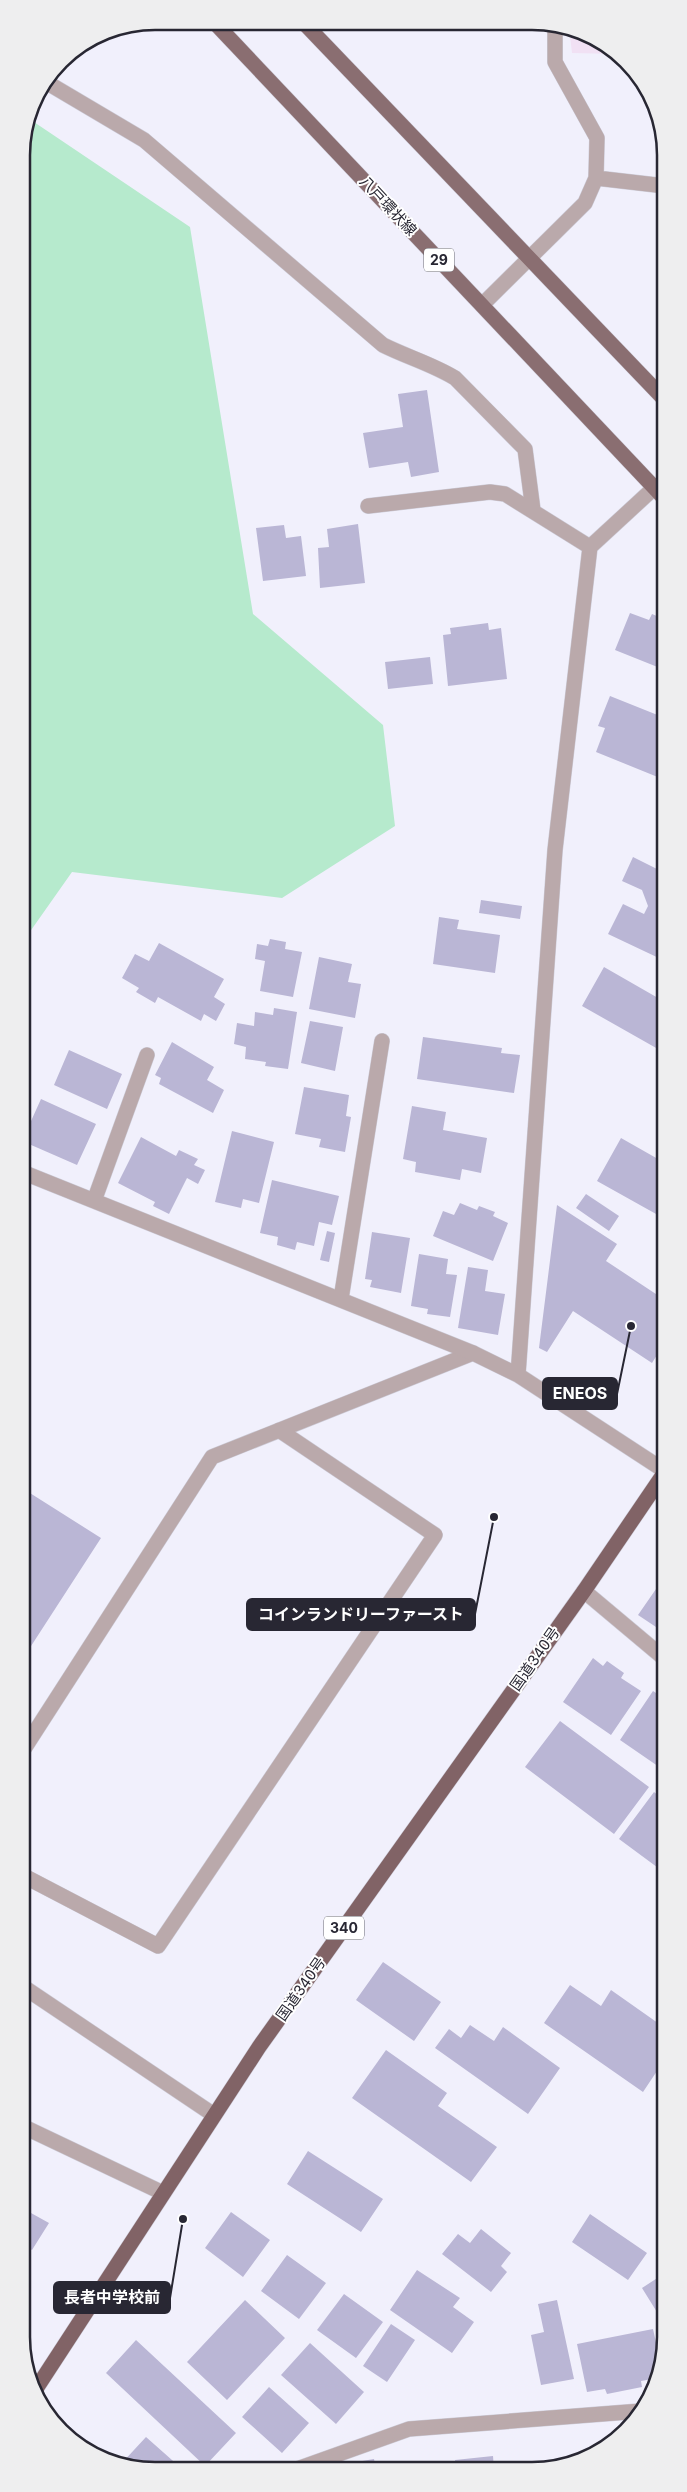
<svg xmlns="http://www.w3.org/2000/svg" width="687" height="2492" font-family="Inter,'Noto Sans JP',sans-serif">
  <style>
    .education { fill: #f1e1f4 }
    .green { fill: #b6eacd }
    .building { fill: #bab6d5 }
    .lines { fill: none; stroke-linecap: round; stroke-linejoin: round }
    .service-casing { stroke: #cdccd8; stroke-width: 16 }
    .minor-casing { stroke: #cdccd8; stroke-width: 16 }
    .primary-casing { stroke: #cdccd8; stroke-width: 16 }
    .trunk-casing { stroke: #cdccd8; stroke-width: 16 }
    .service { stroke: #baa9ab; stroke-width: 15 }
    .minor { stroke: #baa9ab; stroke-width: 15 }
    .primary { stroke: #8a6e71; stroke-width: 15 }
    .trunk { stroke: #816366; stroke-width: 15 }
    .labels { text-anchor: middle; stroke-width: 4; stroke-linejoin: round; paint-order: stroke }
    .shield { fill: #fff; stroke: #686870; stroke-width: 1 }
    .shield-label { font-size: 14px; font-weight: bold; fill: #282733 }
    .street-label { font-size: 15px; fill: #282733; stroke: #fff }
    .rim { fill: none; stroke: #282733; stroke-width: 2.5 }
    .leader { fill: none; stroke: #282733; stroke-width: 2 }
    .callout-dot { fill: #282733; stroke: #fff; stroke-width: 2 }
    .callout { fill: #282733; stroke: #282733; stroke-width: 2 }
    .callout-label { font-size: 16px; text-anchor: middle; font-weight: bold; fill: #fff }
  </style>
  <rect width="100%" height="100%" fill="#f1f0fc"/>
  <path class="education" d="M569,28L598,39L616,54L572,53Z"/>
  <path class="green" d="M28,118L190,227L253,614L383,725L395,826L282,898L72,872L22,943V147Z"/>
  <path class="building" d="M427,390L439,472L411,477L408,462L369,468L363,433L403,427L398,394Z
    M358,524L365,583L320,588L318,548L329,547L327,529Z
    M284,525L286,538L301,536L306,576L263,581L256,528Z
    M630,613L649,620L652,614L664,619L661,625L665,627V670L615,650Z
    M488,623L489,630L501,628L507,679L448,686L443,635L451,634L450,628Z
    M430,657L433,684L388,689L385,662Z
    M610,696L665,718V780L596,752L605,728L598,726Z
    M633,857L665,873V956L663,960L608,934L623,904L644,914L648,906L642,890L622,881Z
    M481,900L522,906L520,919L479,913Z
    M439,917L459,920L457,929L500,935L495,973L433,964Z
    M270,939L286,942L285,949L302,952L293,997L260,991L265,961L255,959L257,944L268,946Z
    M159,943L224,979L214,997L225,1004L216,1021L204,1014L201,1021L158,997L155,1003L136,992L139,988L122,978L135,954L149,961Z
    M319,957L352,964L348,982L361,984L355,1018L309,1009Z
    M604,967L665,1002V1053L582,1006Z
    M274,1008L297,1012L288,1069L265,1066L266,1062L245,1059L246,1047L234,1044L237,1023L254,1026L255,1012L273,1015Z
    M310,1021L343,1027L335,1071L301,1063Z
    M423,1037L502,1048L501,1053L520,1055L514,1093L417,1079Z
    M172,1042L214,1067L207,1080L224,1090L213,1113L159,1084L161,1078L155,1075Z
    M69,1050L122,1074L107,1109L54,1085Z
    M304,1087L349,1095L346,1116L351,1117L345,1152L319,1147L321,1139L295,1134Z
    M41,1099L96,1124L77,1165L22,1141Z
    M412,1106L446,1112L443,1130L487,1138L481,1173L462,1169L460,1180L415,1172L416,1162L403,1159Z
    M232,1131L274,1142L259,1203L243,1199L241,1208L215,1202Z
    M141,1137L176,1156L179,1150L198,1159L194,1165L205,1170L198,1184L187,1178L169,1214L153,1206L155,1202L118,1183Z
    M621,1138L665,1163V1219L597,1181Z
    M272,1180L339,1196L332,1225L319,1222L314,1246L297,1242L295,1250L277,1245L278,1237L260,1233Z
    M586,1194L619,1216L609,1231L576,1208Z
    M460,1203L477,1210L479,1206L495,1212L493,1216L508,1223L493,1261L433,1236L443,1211L454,1215Z
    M557,1205L617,1244L606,1261L665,1300V1342L652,1363L573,1311L547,1352L539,1348Z
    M327,1231L335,1233L329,1262L320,1260Z
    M372,1232L410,1238L401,1293L370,1287L372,1280L365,1279Z
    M419,1254L448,1259L446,1274L457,1275L450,1317L427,1314L428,1309L411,1306Z
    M468,1267L488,1270L485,1291L505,1294L498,1335L458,1328Z
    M22,1488L101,1538L22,1660Z
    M665,1576V1633L638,1615Z
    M593,1658L603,1666L607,1661L624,1673L621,1678L641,1691L611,1735L563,1702Z
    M653,1691L665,1699V1771L620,1740Z
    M560,1721L649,1787L614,1834L525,1767Z
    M654,1792L665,1801V1873L619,1839Z
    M383,1962L441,2002L414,2041L356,2000Z
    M570,1985L601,2006L611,1990L665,2028V2059L643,2092L544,2023Z
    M470,2025L494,2041L503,2027L560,2068L528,2114L435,2048L449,2029L461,2038Z
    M386,2050L447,2093L438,2106L497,2147L471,2182L352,2098Z
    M308,2151L383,2199L361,2232L287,2184Z
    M22,2208L49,2223L32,2250L22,2244Z
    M231,2212L270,2240L243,2277L205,2248Z
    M590,2214L647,2253L628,2280L572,2242Z
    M481,2229L511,2253L501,2266L507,2272L491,2292L442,2254L458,2234L470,2243Z
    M287,2255L326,2283L299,2319L261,2291Z
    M417,2270L460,2298L453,2307L474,2322L452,2353L390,2310Z
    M665,2273V2325L642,2288Z
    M344,2294L383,2322L356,2358L317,2330Z
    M245,2300L285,2338L227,2400L187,2362Z
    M557,2300L574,2379L541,2385L531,2335L544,2332L538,2304Z
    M391,2324L415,2340L387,2382L363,2366Z
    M653,2329L661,2365L658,2378L641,2381L642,2387L607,2394L605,2389L587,2392L577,2344Z
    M136,2340L236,2433L205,2466L106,2373Z
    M310,2343L364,2392L336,2424L281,2375Z
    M269,2387L309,2423L282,2453L242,2417Z
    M146,2437L181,2468H129L121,2464Z
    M493,2456L494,2469H456L455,2460Z
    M374,2459L376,2469H333V2466Z
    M543,2464L544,2470L508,2469V2466Z"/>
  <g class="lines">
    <defs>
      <path id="service" d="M22,1752L212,1457L473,1353
        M22,1875L158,1946L435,1535L279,1430
        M22,1986L214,2115"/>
      <path id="minor" d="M46,82L144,140L383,345C407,357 432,364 455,378L525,449L533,510
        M596,178L665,186
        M482,305L585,203L596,178L597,138L555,62V24
        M368,506L490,492L505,494L590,547
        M22,1172L473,1353L518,1375L665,1471
        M94,1201L147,1055
        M341,1299L382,1041
        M518,1375L555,850L590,547L654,488
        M584,1591L665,1659
        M22,2126L163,2193
        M297,2469L409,2429L641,2411"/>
      <path id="primary" d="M214,22L665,499
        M303,22L665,400"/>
      <path id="trunk" d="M34,2392L259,2047L584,1591L665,1472"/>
    </defs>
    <use href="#service" class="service-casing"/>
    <use href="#minor" class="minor-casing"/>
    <use href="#primary" class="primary-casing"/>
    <use href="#trunk" class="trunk-casing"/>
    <use href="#service" class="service"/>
    <use href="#minor" class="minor"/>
    <use href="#primary" class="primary"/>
    <use href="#trunk" class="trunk"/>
  </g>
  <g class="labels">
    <g class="shield">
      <rect x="424" y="248.5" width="30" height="23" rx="4"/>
      <rect x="324" y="1916.5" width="40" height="23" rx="4"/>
    </g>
    <g class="shield-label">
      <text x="439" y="265">29</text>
      <text x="344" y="1933">340</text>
    </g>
    <g class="street-label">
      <text transform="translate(388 206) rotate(47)" y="5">八戸環状線</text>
      <text transform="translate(535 1659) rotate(-55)" y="5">国道340号</text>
      <text transform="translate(301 1989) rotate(-55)" y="5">国道340号</text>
    </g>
  </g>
  <path d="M0 0H687V2492H0ZM155 30H532A125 125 0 0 1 657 155V2337A125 125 0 0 1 532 2462H155A125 125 0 0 1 30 2337V155A125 125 0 0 1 155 30Z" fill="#eeeeef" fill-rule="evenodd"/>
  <path class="rim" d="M155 30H532A125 125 0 0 1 657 155V2337A125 125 0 0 1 532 2462H155A125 125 0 0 1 30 2337V155A125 125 0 0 1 155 30Z"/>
  <path class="leader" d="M631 1326L617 1394M494 1517L475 1614M183 2219L170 2298"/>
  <g class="callout-dot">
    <circle cx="631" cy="1326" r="5"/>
    <circle cx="494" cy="1517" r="5"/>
    <circle cx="183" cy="2219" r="5"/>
  </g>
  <g class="callout">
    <rect x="543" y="1378" width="74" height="31" rx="5"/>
    <rect x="247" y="1599" width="228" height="31" rx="5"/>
    <rect x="54" y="2282" width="116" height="31" rx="5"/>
  </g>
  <g class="callout-label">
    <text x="580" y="1399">ENEOS</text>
    <text x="361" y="1620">コインランドリーファースト</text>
    <text x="112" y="2303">長者中学校前</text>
  </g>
</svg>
